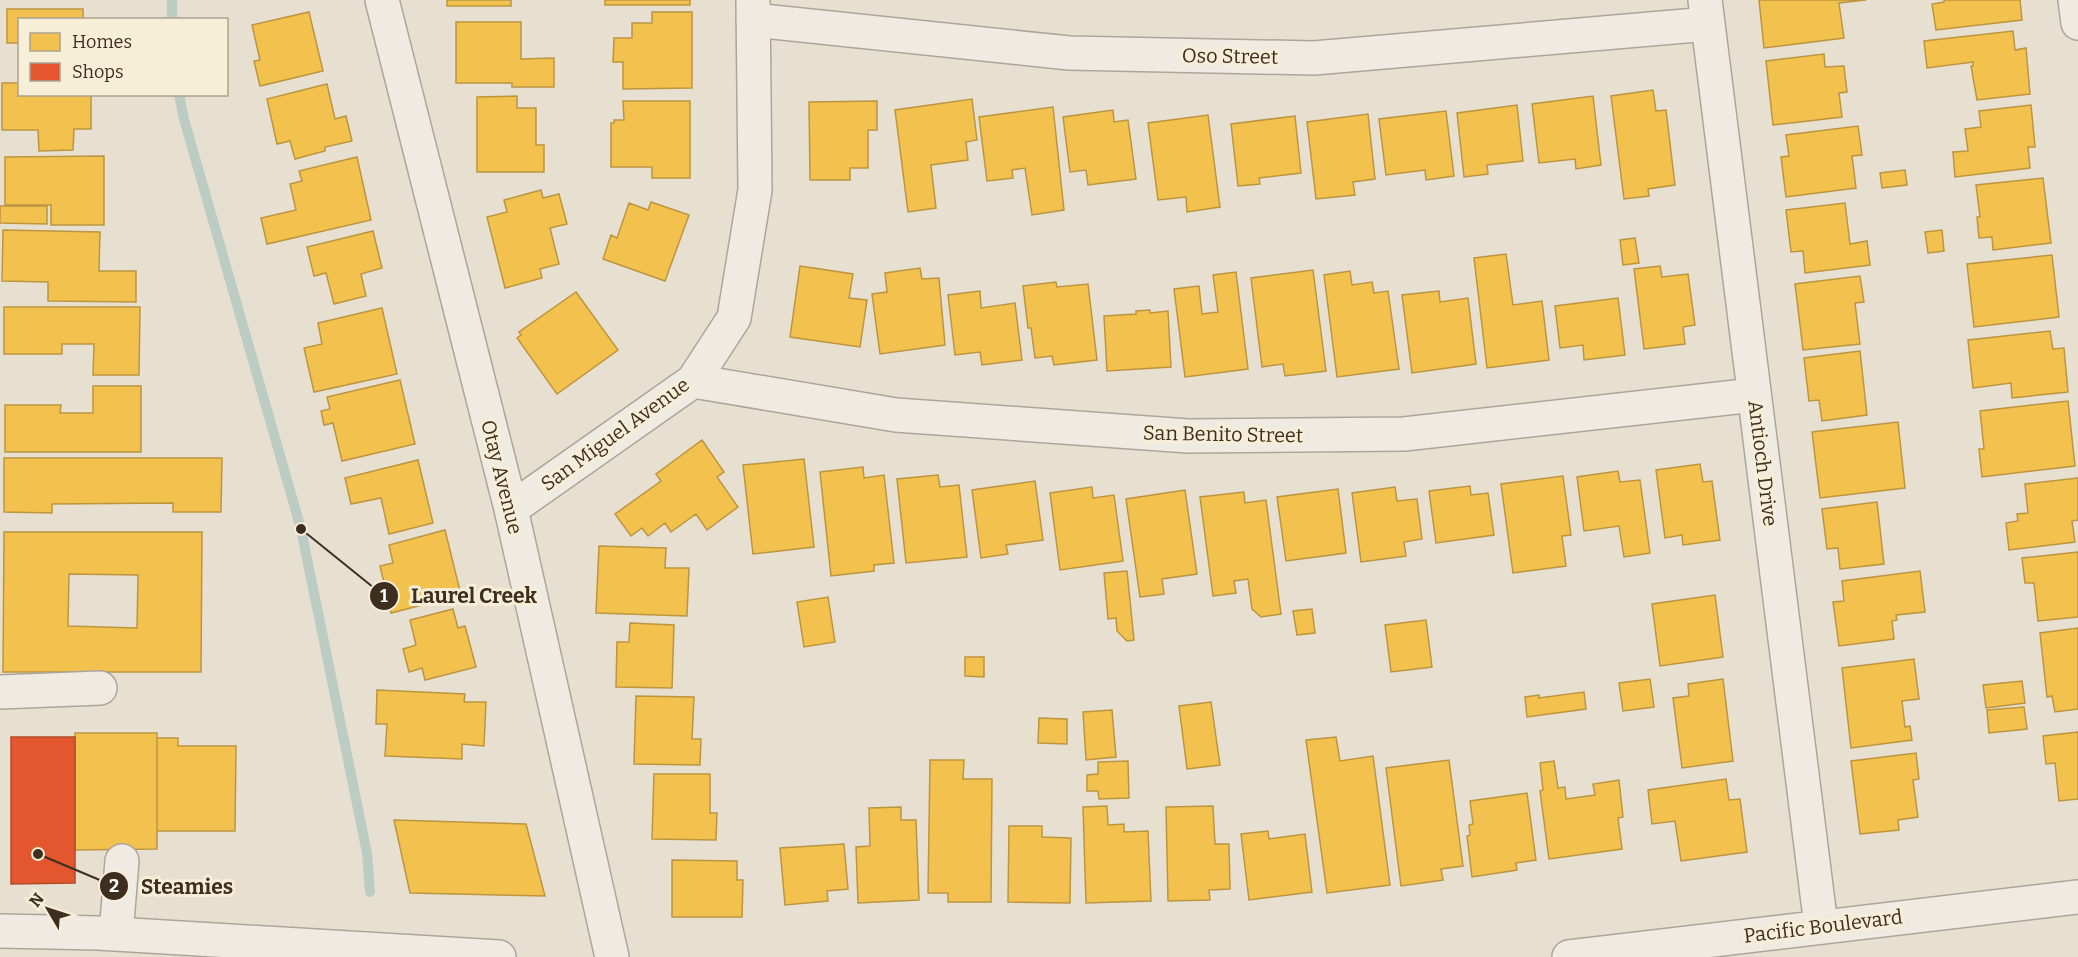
<svg xmlns="http://www.w3.org/2000/svg" width="2078" height="957" font-family="Bitter,serif">
  <style>
    .homes { fill: #f2c14e; stroke: #bc9540; stroke-width: 1.5; fill-rule: evenodd }
    .shops { fill: #e4572e; stroke: #b24b2a; stroke-width: 1.5 }
    .lines { fill: none; stroke-linecap: round; stroke-linejoin: round }
    .stream { stroke: #bcccc2; stroke-width: 10 }
    .minor-casing { stroke: #ada599; stroke-width: 36 }
    .minor { stroke: #efebe3; stroke-width: 33 }
    .labels { text-anchor: middle; stroke-width: 6; stroke-linejoin: round; paint-order: stroke }
    .street-label { font-size: 20px; fill: #3d2e20; stroke: #f7eed8 }
    .leader { fill: none; stroke: #3d2e20; stroke-width: 2 }
    .callout-dot { fill: #3d2e20; stroke: #f7eed8; stroke-width: 2 }
    .mark-label { font-size: 18px; text-anchor: middle; font-weight: bold; fill: #fff }
    .callout-label { font-size: 21px; text-anchor: middle; font-weight: bold; fill: #3d2e20; stroke: #f7eed8; stroke-width: 6; stroke-linejoin: round; paint-order: stroke }
  </style>
  <rect width="100%" height="100%" fill="#e7e0d1"/>
  <path class="homes" d="M447,0H511V6H447Z
    M605,0H690V5H605Z
    M1759,0H1866L1839,3L1844,38L1764,48Z
    M1944,0H2020L2022,20L1936,30L1932,4L1944,2Z
    M7,9H83V20H20V43H7Z
    M309,12L323,71L260,86L254,61L260,60L252,25Z
    M652,12H692V88L623,89V62H613L614,38H632V23H652Z
    M456,22H521V59L554,58V87H512V83H456Z
    M2013,31L2015,50L2026,48L2030,94L1977,100L1971,66H1973V62L1927,68L1924,41Z
    M1824,54L1825,67L1844,66L1847,92L1839,93L1842,117L1773,125L1766,61Z
    M2,83H20V94H91V129H74L73,150L39,151L38,130H2Z
    M327,84L335,119L346,116L352,141L325,147V151L295,159L290,141L277,144L267,99Z
    M1653,90L1656,111L1666,110L1675,185L1648,189L1649,196L1624,199L1611,96Z
    M517,96V108H536V145H544V172H477V97Z
    M1593,96L1601,165L1576,169L1575,159L1539,163L1532,104Z
    M972,99L977,140L966,142L968,160L931,165L936,208L908,212L895,110Z
    M623,101H690V178H652V167H611V123H614V120H624Z
    M877,101V130H868V168H850V180H810L809,102Z
    M1517,105L1523,161L1487,165L1488,174L1464,177L1457,113Z
    M2031,105L2035,147H2028L2030,168L1955,177L1953,152L1968,151L1965,129L1981,127L1979,111Z
    M1053,107L1064,210L1032,215L1025,168L1012,170L1013,178L987,181L979,117Z
    M1113,110L1114,122L1128,120L1136,179L1088,185L1086,170L1070,172L1063,117Z
    M1446,111L1454,176L1426,180L1425,170L1386,175L1379,119Z
    M1368,114L1375,179L1353,182L1355,195L1316,199L1307,122Z
    M1208,115L1220,207L1187,212L1186,197L1158,200L1148,123Z
    M1295,116L1301,173L1259,178L1260,184L1238,186L1231,124Z
    M1858,126L1862,155L1852,156L1856,188L1786,197L1781,157L1789,156L1786,135Z
    M104,156V225H51V205H5V157Z
    M357,157L371,220L267,244L261,218L296,210L290,184L302,181L299,171Z
    M1905,170L1907,185L1882,188L1880,173Z
    M2043,178L2051,243L1993,250L1992,237L1979,238L1977,217H1980L1976,185Z
    M541,190L543,198L559,194L567,224L550,228L559,264L540,269L542,278L505,288L487,217L507,212L504,200Z
    M651,202L689,215L665,281L603,259L611,235L617,238L629,203L648,210Z
    M1845,203L1850,244L1867,241L1870,265L1805,273L1803,251L1791,252L1786,210Z
    M0,206H47V224L0,223Z
    M3,230L100,232L99,271H136V302L48,301V282L2,281Z
    M1942,230L1944,251L1928,253L1925,232Z
    M373,231L382,268L361,274L366,296L334,304L326,273L314,276L307,247Z
    M1635,238L1639,263L1623,265L1620,240Z
    M1506,254L1513,305L1542,301L1549,360L1487,368L1474,258Z
    M2052,255L2059,317L1974,327L1967,264Z
    M800,266L853,274L849,298L867,300L860,347L790,337Z
    M1660,266L1662,277L1688,274L1695,325L1683,327L1685,344L1644,349L1634,269Z
    M920,268L922,279L939,278L945,345L880,354L872,294L887,292L885,273Z
    M1313,270L1326,371L1285,376L1283,364L1262,367L1251,278Z
    M1350,271L1352,285L1372,282L1374,293L1388,291L1399,369L1337,377L1324,275Z
    M1236,272L1248,369L1185,377L1174,289L1199,286L1202,314L1218,312L1213,275Z
    M1860,276L1864,302L1855,303L1860,344L1803,350L1795,284Z
    M1056,282L1057,287L1088,284L1097,360L1054,365L1052,356L1035,358L1031,328H1028L1023,286Z
    M980,291L981,308L1015,303L1022,360L982,365L980,352L955,355L948,295Z
    M1439,291L1440,302L1468,298L1476,364L1412,373L1402,295Z
    M576,292L618,350L557,394L517,338L521,335L519,332Z
    M1618,298L1625,355L1584,360L1583,345L1560,348L1555,306Z
    M4,307H140L139,375H93L94,344H62V354H4Z
    M382,308L397,374L314,392L304,348L322,344L318,323Z
    M1150,310V313L1168,311L1171,367L1107,371L1104,316L1136,314V311Z
    M2050,331L2053,349L2064,348L2068,392L2012,398L2011,383L1973,388L1968,340Z
    M1860,351L1867,415L1822,421L1819,400L1809,401L1804,358Z
    M400,380L415,444L342,461L333,423L324,425L321,411L330,409L327,397Z
    M93,386H141V452H5V405H61L60,413H93Z
    M2068,401L2075,466L1982,477L1979,449H1984L1980,411Z
    M1898,422L1905,488L1820,498L1812,432Z
    M702,440L724,472L717,477L738,507L707,530L696,514L671,532L665,523L648,536L642,528L631,536L615,514L661,481L656,474Z
    M4,458H222L221,512H173V503L52,504V513L4,512Z
    M804,459L814,547L753,554L743,465Z
    M418,460L433,523L389,534L381,498L351,504L345,478Z
    M1700,464L1703,482L1712,481L1720,540L1683,545L1682,535L1665,538L1656,470Z
    M863,467L864,478L884,475L894,563L874,565V571L831,576L820,472Z
    M1618,471L1620,482L1640,480L1650,553L1624,557L1619,526L1584,531L1577,477Z
    M938,475L940,487L959,485L967,557L906,563L897,479Z
    M1563,476L1571,535L1562,536L1566,566L1513,573L1501,484Z
    M2078,478V520L2072,521L2075,542L2009,550L2006,523L2018,521L2017,514L2028,513L2025,484Z
    M1035,481L1043,540L1006,545L1008,554L981,558L972,490Z
    M1470,486L1471,495L1488,493L1494,535L1436,543L1429,491Z
    M1092,487L1093,498L1114,495L1123,561L1060,570L1050,493Z
    M1395,487L1397,501L1417,499L1422,539L1404,542L1406,556L1361,562L1352,493Z
    M1338,489L1346,553L1286,561L1277,497Z
    M1185,490L1197,574L1162,579L1164,594L1140,597L1126,499Z
    M1244,492L1245,503L1266,500L1281,614L1261,617L1252,609L1248,579L1234,581L1236,593L1213,596L1200,497Z
    M1877,502L1884,564L1840,569L1838,548L1827,549L1822,509Z
    M445,530L461,595L391,613L380,566L393,563L389,545Z
    M4,532H202L201,672H3ZM69,574L138,575L137,628L68,626Z
    M599,546L666,548L665,568H689L687,616L596,613Z
    M2078,552V617L2038,621L2034,583H2025L2022,558Z
    M1127,571L1134,640L1127,641L1117,631L1116,618L1108,619L1104,573Z
    M1920,571L1925,612L1896,615L1897,620L1892,621L1894,639L1839,646L1833,602L1844,601L1842,581Z
    M1715,595L1723,657L1660,666L1652,604Z
    M828,597L835,642L804,647L797,602Z
    M453,609L458,628L465,626L476,667L425,680L422,668L409,672L403,649L416,645L410,620Z
    M1312,609L1315,633L1297,635L1293,611Z
    M1426,620L1432,667L1391,672L1385,625Z
    M630,623L674,625L672,688L616,687L617,642H629Z
    M2078,628V709L2055,712L2052,696L2047,697L2040,633Z
    M965,657H984V677L965,676Z
    M1914,659L1919,699L1902,701L1905,727L1910,726L1912,740L1851,748L1842,668Z
    M1650,679L1654,707L1623,711L1619,683Z
    M1723,679L1733,761L1682,768L1673,698L1689,696L1688,684Z
    M2022,681L2025,703L1986,708L1983,685Z
    M377,690L465,694L464,702H486L484,746L462,744V759L385,756L387,724H376Z
    M1584,692L1586,709L1527,717L1525,697L1539,695V698Z
    M636,696L694,697L692,739H701L700,765L634,764Z
    M1211,702L1220,765L1187,769L1179,706Z
    M2024,707L2027,729L1989,733L1987,710Z
    M1112,710L1116,757L1086,760L1083,712Z
    M1039,718L1067,719V744L1038,743Z
    M2078,732V799L2059,801L2055,763L2046,764L2043,736Z
    M75,733H157V849L75,850Z
    M1336,737L1340,761L1373,756L1390,885L1327,893L1306,740Z
    M157,738H178V746H236L235,831H157Z
    M1916,753L1919,779L1913,780L1918,817L1898,820L1899,830L1860,834L1851,761Z
    M930,760H964L963,779H992L991,902H948V893H928Z
    M1449,760L1463,866L1441,869L1443,880L1401,886L1386,768Z
    M1128,761L1129,798L1099,799L1098,791H1087V775L1098,774V762Z
    M1554,761L1558,788L1565,787L1566,799L1595,795L1593,784L1619,780L1623,817L1618,818L1622,849L1549,859L1540,791L1543,790L1540,763Z
    M654,774H710V813H717L716,840L652,839Z
    M1726,779L1729,800L1740,799L1747,852L1681,861L1675,821L1652,824L1648,790Z
    M1527,793L1536,860L1516,863L1517,870L1472,877L1467,836L1470,835L1469,825L1473,824L1470,801Z
    M1107,806L1108,825L1124,824V832L1148,831L1151,901L1086,903L1083,807Z
    M1213,806L1215,844H1229L1230,889L1209,890L1210,900L1168,901L1166,807Z
    M901,807V820H916L919,900L858,903L856,847L870,846L869,808Z
    M394,820L526,824L545,896L410,893Z
    M1009,826H1042V837L1071,838L1070,903L1008,902Z
    M1268,831L1269,839L1305,834L1312,892L1249,900L1241,834Z
    M844,844L848,889L827,891L828,901L785,905L780,848Z
    M672,860L737,861V880H743L742,917H672Z"/>
  <path class="shops" d="M11,737H75V883L11,884Z"/>
  <g class="lines">
    <path class="stream" d="M172,0V20
      M179,94L184,119L301,529L367,853L370,892"/>
    <defs>
      <path id="minor" d="M382,0L511,509L612,957
        M1705,0L1821,926
        M2075,0L2078,23
        M753,20L1069,53L1314,58L1708,24
        M693,381L896,415L1188,436L1404,434L1754,395
        M511,509L693,381L734,318L755,190L753,0
        M0,692L100,688
        M0,931L98,933L499,957
        M116,934L122,861
        M1569,957L2078,897"/>
    </defs>
    <use href="#minor" class="minor-casing"/>
    <use href="#minor" class="minor"/>
  </g>
  <g class="labels">
    <g class="street-label">
      <text transform="translate(1230 56) rotate(1)" y="7">Oso Street</text>
      <text transform="translate(615 434) rotate(-36)" y="7">San Miguel Avenue</text>
      <text transform="translate(1223 434) rotate(1)" y="7">San Benito Street</text>
      <text transform="translate(1763 463) rotate(83)" y="7">Antioch Drive</text>
      <text transform="translate(502 477) rotate(76)" y="7">Otay Avenue</text>
      <text transform="translate(1823 926) rotate(-7)" y="7">Pacific Boulevard</text>
    </g>
  </g>
  <path class="leader" d="M301 529L384 596M38 854L114 886"/>
  <g class="callout-dot">
    <circle cx="301" cy="529" r="6"/>
    <circle cx="38" cy="854" r="6"/>
    <circle cx="384" cy="596" r="15"/>
    <circle cx="114" cy="886" r="15"/>
  </g>
  <g class="mark-label">
    <text x="384" y="602">1</text>
    <text x="114" y="892">2</text>
  </g>
  <g class="callout-label">
    <text x="474" y="603">Laurel Creek</text>
    <text x="187" y="894">Steamies</text>
  </g>
  <rect x="18" y="18" width="210" height="78" fill="#f7eed8" stroke="#ada18e" stroke-width="1.5"/>
  <rect x="30" y="33" width="30" height="18" fill="#f2c14e" stroke="#ada18e" stroke-width="1.5"/>
  <text x="72" y="48" font-size="18" fill="#3d2e20">Homes</text>
  <rect x="30" y="63" width="30" height="18" fill="#e4572e" stroke="#ada18e" stroke-width="1.5"/>
  <text x="72" y="78" font-size="18" fill="#3d2e20">Shops</text>
  <g transform="translate(48 909) rotate(309)" stroke="#f7eed8" stroke-width="4.5" paint-order="stroke">
  <path d="M0-4.5L10 22L0 15L-10 22Z" fill="#3d2e20"/>
  <text y="-9" font-size="16" font-weight="bold" text-anchor="middle" fill="#3d2e20">N</text>
  </g>
</svg>
